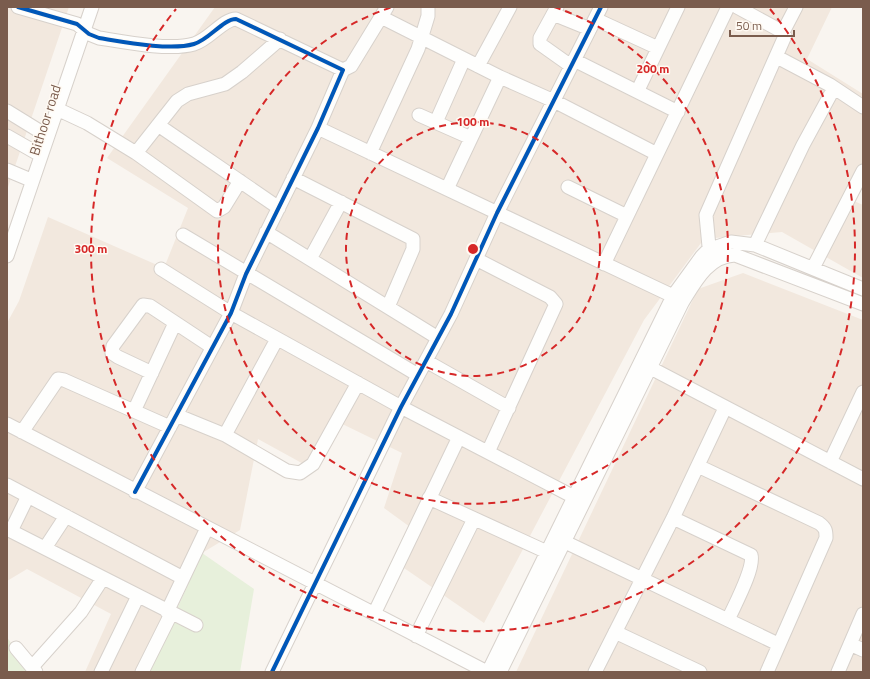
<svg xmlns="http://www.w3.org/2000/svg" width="870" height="679" font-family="'Titillium Web',sans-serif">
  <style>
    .residential { fill: #f2e8de }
    .green { fill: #e7f0db }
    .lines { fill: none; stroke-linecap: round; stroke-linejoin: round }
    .minor-casing { stroke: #d7d1cb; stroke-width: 15 }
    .minor { stroke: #fefefd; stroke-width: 13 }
    .cycleway-casing { stroke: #fffaf3; stroke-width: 6 }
    .cycleway { stroke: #0057b8; stroke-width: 4 }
    .ring { fill: none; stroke: #d62828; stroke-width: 2; stroke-dasharray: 7 5 }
    .labels { text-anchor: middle; stroke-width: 3; stroke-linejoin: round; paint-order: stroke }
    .street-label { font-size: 14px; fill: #7a5c4d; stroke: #fffaf3 }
    .centre { fill: #d62828; stroke: #fffaf3; stroke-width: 2 }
    .ring-label { font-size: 12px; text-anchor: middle; font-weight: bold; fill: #d62828; stroke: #fffaf3; stroke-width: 3; stroke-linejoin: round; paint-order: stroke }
  </style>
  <rect width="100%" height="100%" fill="#f9f5f0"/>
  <path class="residential" d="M7,7H69L7,190Z
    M215,7H832L807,59L863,94V180L854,201L863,205V278L782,232L704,239L644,320L484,623L404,568L410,527L384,508L402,453L334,420L309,467L258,439L240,530L202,553L148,672H85L111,614L27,569L7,581V323L19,301L48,217L164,268L188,208L107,158Z
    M743,273L863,320V672H516L698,289Z"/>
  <path class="green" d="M202,553L254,589L240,672H149Z
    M7,637L29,672H7Z"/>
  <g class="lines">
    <defs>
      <path id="minor" d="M18,7L77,24L89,34L99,38C124,42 170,51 194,44C209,40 223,19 236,19L343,70L318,128L246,274L231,313L135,492
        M557,7L540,38V44L571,66
        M553,14L590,29
        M381,17L500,77L554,101L657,154
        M595,19L658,48
        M783,32L796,7
        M777,57L830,85L863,107
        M574,60L678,112
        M478,66L510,7
        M343,70L351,66L387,7
        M638,90L678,7
        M57,109L87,123L136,153L217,211L224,207L240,181
        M7,111L41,132
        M419,115L471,138
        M436,122L464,59
        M158,125L279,208
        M318,128L673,296
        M7,136L35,152
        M136,153L177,101L188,94L225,84L242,72L280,39
        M370,153L418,49L428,16V7
        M7,170L26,178
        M293,178L413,239V249L388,307
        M568,187L627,216
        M447,189L500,77
        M266,232L438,338
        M183,235L418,375
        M755,245L803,145L834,88
        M7,256L92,7
        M710,257L706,215L785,36L783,32L737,7
        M310,259L341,202
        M476,259L550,297L556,304L488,452
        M604,264L728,7
        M813,268L863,171
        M161,269L231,313L401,407L574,497
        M426,361L509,408
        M643,364L863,479
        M152,373L118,357L112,353L113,346L143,305L150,306L212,347
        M134,411L175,323
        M176,415L225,435L287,471L300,473L313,464L358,383
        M7,424L487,672
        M22,432L58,379L64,380L170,427
        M225,435L277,339
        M830,462L863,392
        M698,466L819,523C826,528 826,531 826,538L767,672
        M7,485L183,578
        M429,498L547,552
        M673,518L751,555C755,568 734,606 728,620
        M7,529L196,625
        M11,531L28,496
        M565,542L778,644
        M45,548L66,516
        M167,612L207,528
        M374,614L459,437
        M615,632L700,672
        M416,636L474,519
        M850,644L863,650
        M16,648L36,672
        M32,667L81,612L103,578
        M101,672L138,596
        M142,672L171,614
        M272,672L401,407L451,314L497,213L601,7
        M488,672L673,296L702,256L708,250L731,242L755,245L863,289
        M500,672L682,303C695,282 708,256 735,255L863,304
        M595,672L673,518L725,408
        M838,672L863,614"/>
    </defs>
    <use href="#minor" class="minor-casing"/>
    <use href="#minor" class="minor"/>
    <defs>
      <path id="cycleway" d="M18,7L77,24L89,34L99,38C124,42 170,51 194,44C209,40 223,19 236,19L343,70L318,128L246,274L231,313L135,492
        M272,672L401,407L451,314L497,213L601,7"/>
    </defs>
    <use href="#cycleway" class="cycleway-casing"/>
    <use href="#cycleway" class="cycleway"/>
  </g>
  <g class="ring">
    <circle cx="473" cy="249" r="127"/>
    <path d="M554 7A255 255 0 1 1 392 7"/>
    <path d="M770 9A382 382 0 1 1 176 9"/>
  </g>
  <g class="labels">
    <g class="street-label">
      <text transform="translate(45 120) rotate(-72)" y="5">Bithoor road</text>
    </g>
  </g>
  <circle cx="473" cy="249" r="6" class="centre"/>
  <g class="ring-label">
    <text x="653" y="73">200 m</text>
    <text x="473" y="126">100 m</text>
    <text x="91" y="253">300 m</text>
  </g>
  <rect width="870" height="679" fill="none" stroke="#7a5c4d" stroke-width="16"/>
  <path d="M730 30v6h64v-6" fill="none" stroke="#7a5c4d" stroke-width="2"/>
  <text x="736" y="30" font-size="12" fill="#7a5c4d" stroke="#fffaf3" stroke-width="3" paint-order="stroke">50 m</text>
</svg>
